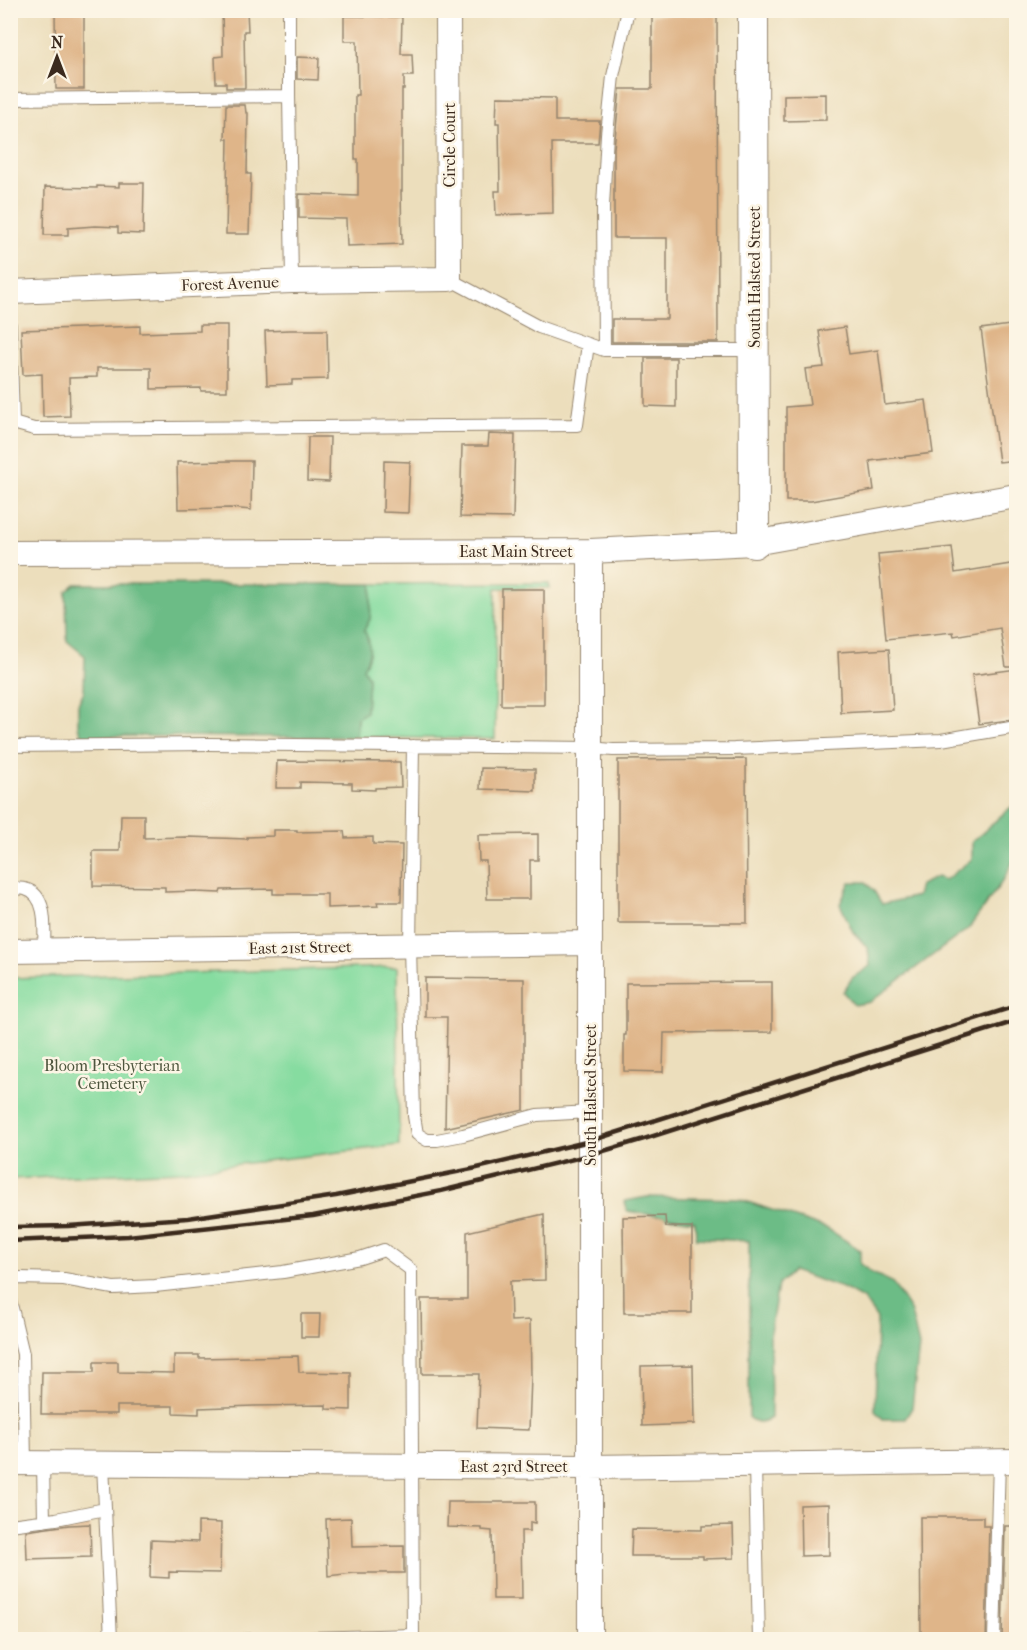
<svg xmlns="http://www.w3.org/2000/svg" width="1027" height="1650" font-family="'IM FELL French Canon',serif">
  <style>
    .green { fill: #86dca0; stroke: #60835f; stroke-width: 1.5 }
    .forest { fill: #6cbc86; stroke: #547352; stroke-width: 1.5 }
    .building { fill: #dfb589 }
    .lines { fill: none; stroke-linecap: round; stroke-linejoin: round }
    .service-casing { stroke: #94846d; stroke-width: 14 }
    .minor-casing { stroke: #94846d; stroke-width: 26 }
    .tertiary-casing { stroke: #94846d; stroke-width: 32 }
    .service { stroke: #fff; stroke-width: 12 }
    .minor { stroke: #fff; stroke-width: 24 }
    .tertiary { stroke: #fff; stroke-width: 30 }
    .rail { stroke: #3b2a1e; stroke-width: 4.5 }
    .labels { text-anchor: middle; stroke-width: 5; stroke-linejoin: round; paint-order: stroke }
    .street-label { font-size: 16px; fill: #3b2a1e; stroke: #fcf5e5 }
    .park-label { font-size: 16px; fill: #4e563e; stroke: #fcf5e5 }
  </style>
  <rect width="100%" height="100%" fill="#fcf5e5"/>
  <filter id="ink" filterUnits="userSpaceOnUse"><feTurbulence type="fractalNoise" baseFrequency=".0167" numOctaves="2"/><feDisplacementMap in="SourceGraphic" scale="12" xChannelSelector="R" yChannelSelector="G"/><feConvolveMatrix kernelMatrix="1 2 1 2 8 2 1 2 1" color-interpolation-filters="sRGB"/></filter>
  <filter id="wash" filterUnits="userSpaceOnUse"><feTurbulence type="fractalNoise" baseFrequency=".008" numOctaves="4" result="noise"/><feDisplacementMap in="SourceGraphic" scale="24" xChannelSelector="R" yChannelSelector="G"/><feGaussianBlur stdDeviation="1.35" result="paint"/><feColorMatrix in="noise" values="0 0 0 0 0 0 0 0 0 0 0 0 0 0 0 0 0 1.4 0 .05"/><feComposite in="paint" operator="in"/></filter>
  <g filter="url(#wash)">
    <rect width="100%" height="100%" fill="#ecdebc"/>
    <path class="green" d="M549,583V588H496L495,739L356,737L357,718L366,711L368,677L363,668L369,641L364,630L370,619L372,584Z
      M397,967L399,1145L181,1171L11,1179V978Z"/>
    <path class="forest" d="M75,584H372L370,619L364,630C371,645 372,654 363,668L368,677L366,712L357,718L356,737L82,736L78,727V704L84,691L85,656L67,641L66,592Z
      M1016,804V856L1004,879L969,928L870,1002L854,1005L843,992L852,978L870,966L868,948L853,932L840,904L850,882H866L874,891L882,904L917,896L920,885L937,877L945,880L972,859V841C988,830 1000,814 1016,804Z
      M647,1197L739,1199L828,1229L860,1250V1264L872,1273L892,1282L911,1312L919,1346L912,1408L905,1419H883L875,1411L877,1319L863,1299L845,1289L793,1271L778,1285L770,1332L771,1418C763,1423 756,1424 749,1418V1241L696,1238L695,1221L627,1211L625,1201Z"/>
    <g id="blocks">
      <path class="building" d="M55,10H84V89H56Z
        M222,10H247L248,31H244L245,88H226V83H216L215,57L223,56Z
        M652,15H717L718,342H612V319H667V238H614V148L620,89H652Z
        M344,16L402,17L401,54H412L413,76H404V89H402V191H401L402,244L347,246L346,219L299,218V194L358,196V159H355V95H358L357,41H344Z
        M297,57L319,58L318,80L297,79Z
        M826,94V120L784,121V95Z
        M497,97L555,98V121H600L598,143H552L553,213L496,215L495,191H500L499,123H496Z
        M226,105H245L246,113H248L247,174H251L249,234H226L228,139H225Z
        M119,183H144L143,234L118,233V227L95,226L68,228V235H44L45,187L97,188V186L119,187Z
        M1017,324V460L999,462L981,329Z
        M200,325H227V391H201V388L151,389V368H97V377L69,378L70,416L43,417L42,374L23,375L21,330L140,326V333L200,331Z
        M845,327L849,354L878,350L885,405L926,400L933,453L870,461L874,490L811,501H786V407L810,405L805,369L824,367L819,331Z
        M290,330H327L328,379L292,380V384L267,385L265,331Z
        M645,358H676V407L645,406Z
        M489,434L515,435L513,518L460,517L462,446H488Z
        M308,437H330L329,482L307,481Z
        M231,461H252L251,510L230,508L178,509L177,462Z
        M384,461L410,462L408,513L383,512Z
        M952,547L955,573L1017,563V667H1006L1000,628L954,636L953,632L886,639L878,554Z
        M502,589H544V705H501Z
        M889,649L893,710L841,713L838,652Z
        M1017,669V719L979,724L972,675Z
        M746,759L747,923H618V760Z
        M277,761L400,762L401,787L375,788V790L352,789V783L300,782V788H276Z
        M481,768L535,769V791L480,789Z
        M121,815H144V838L188,837L247,839V837L273,836V830H297V832L344,831L345,838L373,837V844L402,845L401,902H377L378,906L327,908V894H273V889L221,890L220,893L196,892V891L165,892V887L93,886V851H120Z
        M538,834V860H530V899H487L486,861H479L478,835Z
        M425,978L524,979V1110L445,1128L447,1017H425Z
        M772,982V1032L664,1033L663,1072L624,1071V1035H626V983Z
        M544,1214L545,1280L510,1281L511,1321L530,1320L531,1377L529,1430L477,1428L479,1374H422L421,1299H467V1232Z
        M665,1216L666,1227H692V1313H624L623,1217Z
        M301,1314H320L319,1337H301Z
        M174,1355H199V1358L298,1356L299,1372L351,1373V1410L326,1409V1405L254,1406L199,1408V1414L173,1413V1406H117V1414H41L42,1372H94V1362H118V1372L174,1373Z
        M693,1365L694,1424L642,1426L641,1366Z
        M448,1502H535V1523L530,1522V1531H521L522,1599H493L492,1531L482,1530V1528L447,1527Z
        M829,1504V1555L801,1556L800,1505Z
        M920,1517H983V1526H989L986,1640H921Z
        M351,1518L352,1547L404,1546V1573H353L328,1576L326,1519Z
        M198,1522L221,1523L220,1573L169,1572V1578L150,1577L151,1540L198,1542Z
        M90,1524L91,1557L27,1559L26,1531L69,1525Z
        M733,1525L734,1558L703,1559V1556H631L632,1529L702,1530V1526Z
        M1005,1526H1017V1640H1002Z"/>
    </g>
  </g>
  <g filter="url(#ink)">
    <use href="#blocks" fill-opacity="0" stroke="#94846d" stroke-width="1.5"/>
    <g class="lines">
      <defs>
        <path id="service" d="M289,10V96L292,281
          M10,99L289,96
          M449,279L539,327L604,350H754
          M10,325L13,423L34,429L577,425L588,344
          M604,350L603,206L607,134L613,76L628,10
          M10,746L209,744L590,748L613,750L734,749L941,740L1016,727
          M413,746L410,945L414,1116L417,1134L427,1140H437L463,1135L537,1115L590,1112
          M10,889C15,889 21,888 25,889C49,895 44,932 44,951
          M10,1280L19,1278L64,1279L113,1288L155,1286L283,1272L360,1258L384,1250L411,1270L413,1640
          M10,1300L23,1354L25,1463
          M43,1463L44,1521
          M103,1464L111,1640
          M755,1465L759,1640
          M10,1525L56,1519L105,1509
          M241,1640L413,1635
          M994,1640L999,1461"/>
        <path id="minor" d="M10,292L292,281L449,279L448,10
          M590,551V1640
          M10,553L590,551L754,543L1016,496
          M10,951L590,943
          M10,1463L590,1467L1016,1461"/>
        <path id="tertiary" d="M753,10L754,543"/>
      </defs>
      <use href="#service" class="service-casing"/>
      <use href="#minor" class="minor-casing"/>
      <use href="#tertiary" class="tertiary-casing"/>
      <use href="#service" class="service"/>
      <use href="#minor" class="minor"/>
      <use href="#tertiary" class="tertiary"/>
      <path class="rail" d="M10,1227L68,1226L188,1218L336,1196L477,1168L590,1141L1016,1006
        M10,1241L128,1236L313,1216L441,1191L590,1155L644,1139L1016,1021"/>
    </g>
  </g>
  <g class="labels">
    <g class="street-label">
      <text transform="translate(449 145) rotate(-90)" y="6">Circle Court</text>
      <text transform="translate(754 277) rotate(-90)" y="6">South Halsted Street</text>
      <text transform="translate(230 283) rotate(-2)" y="6">Forest Avenue</text>
      <text x="516" y="557">East Main Street</text>
      <text transform="translate(300 947) rotate(-1)" y="6">East 21st Street</text>
      <text transform="translate(590 1095) rotate(-90)" y="6">South Halsted Street</text>
      <text x="514" y="1472">East 23rd Street</text>
    </g>
    <g class="park-label">
      <text x="112" y="1071">Bloom Presbyterian<tspan x="112" dy="18">Cemetery</tspan></text>
    </g>
  </g>
  <rect width="1027" height="1650" fill="none" stroke="#fcf5e5" stroke-width="36"/>
  <g transform="translate(57 57)" stroke="#fcf5e5" stroke-width="4.5" paint-order="stroke">
  <path d="M0-4.5L10 22L0 15L-10 22Z" fill="#3b2a1e"/>
  <text y="-9" font-size="16" font-weight="bold" text-anchor="middle" fill="#3b2a1e">N</text>
  </g>
</svg>
